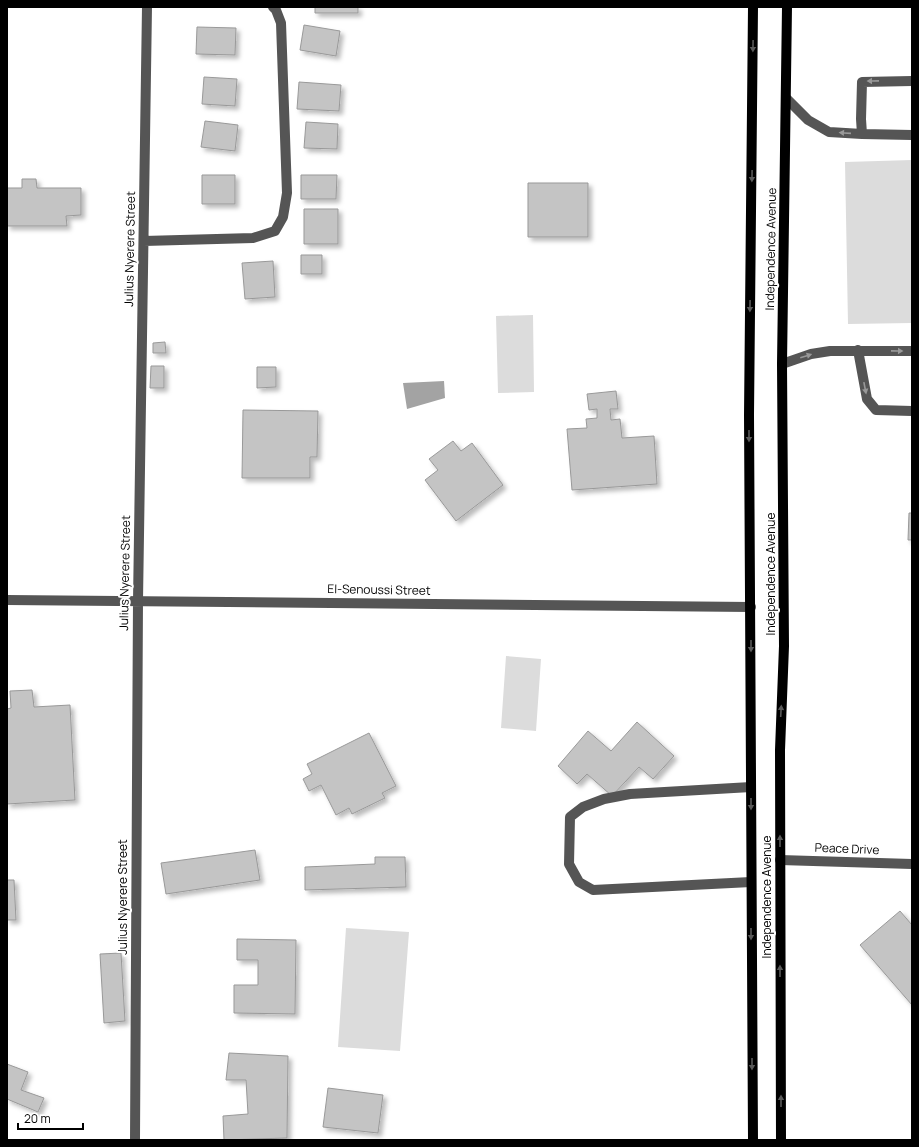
<svg xmlns="http://www.w3.org/2000/svg" width="919" height="1147" font-family="Manrope,sans-serif">
  <style>
    .green { fill: #dcdcdc }
    .water { fill: #a3a3a3 }
    .building { fill: #c4c4c4; stroke: #999; filter: url(#shadow) }
    .lines { fill: none; stroke-linecap: round; stroke-linejoin: round }
    .minor { stroke: #555; stroke-width: 10 }
    .major { stroke: #000; stroke-width: 10 }
    .oneway { fill: #595959 }
    .oneway2 { fill: #999 }
    .labels { text-anchor: middle; stroke-width: 4; stroke-linejoin: round; paint-order: stroke }
    .street-label { font-size: 12px; fill: #000; stroke: #fff }
  </style>
  <defs>
    <filter id="shadow"><feDropShadow dx="3.5" dy="3.5" stdDeviation="2" flood-color="#0004"/></filter>
  </defs>
  <rect width="100%" height="100%" fill="#fff"/>
  <path class="green" d="M912,160V323L848,324L845,162Z
    M533,315L534,392L498,393L496,316Z
    M506,656L541,659L536,731L501,728Z
    M346,928L409,932L400,1051L338,1047Z"/>
  <path class="water" d="M444,381L445,398L407,409L403,383Z"/>
  <path class="building" d="M315,7H358V13H315Z
    M304,25L340,31L336,56L300,50Z
    M197,27L236,28L235,55L196,54Z
    M204,77L237,79L235,106L202,104Z
    M299,82L341,85L339,111L297,109Z
    M205,121L238,125L235,151L201,147Z
    M306,122L338,124L337,149L304,148Z
    M202,175H235V204H202Z
    M301,175H337L336,199H301Z
    M22,179H36L37,188H81V215L66,216L67,226H7V188H22Z
    M528,183H588V237H528Z
    M304,209H338V244H304Z
    M301,255H322V274H301Z
    M273,261L275,297L245,299L242,263Z
    M165,342L166,353H153V343Z
    M151,366H164V388H150Z
    M257,367H276V387L257,388Z
    M616,391L618,409H610L611,420L620,419L622,438L654,436L657,484L572,490L567,429L587,428L586,419L597,418V409L589,410L587,394Z
    M243,410L318,411L317,457H310V478H242Z
    M453,441L461,451L472,443L503,485L456,521L425,480L438,470L429,459Z
    M909,513H912V540H908Z
    M32,690L34,707L70,705L75,800L7,804V709L11,708L10,691Z
    M637,722L674,756L653,779L639,767L612,796L587,774L577,784L558,766L588,731L611,751Z
    M369,733L396,786L382,793L385,798L352,814L349,808L336,815L321,785L309,791L303,779L312,774L307,764Z
    M255,850L260,880L166,894L161,863Z
    M375,857H405L406,887L305,890V867L375,864Z
    M7,880H14L16,920H7Z
    M900,911L912,925V1005L860,945Z
    M237,939L296,940L295,1014L234,1013V985H258V960H237Z
    M121,953L125,1021L104,1023L100,954Z
    M229,1053L288,1056L287,1138L224,1140L223,1116L248,1114L246,1080H226Z
    M7,1064L28,1072L21,1090L44,1098L38,1112L7,1099Z
    M328,1088L383,1095L378,1133L323,1127Z"/>
  <g class="lines">
    <path class="minor" d="M786,98L808,120L829,132L862,134L912,135
      M862,134L861,119L862,82L912,81
      M144,241L253,238L275,231L283,217L287,193L281,23L276,10L273,7
      M858,350L867,399L876,410L912,411
      M782,364L811,354L830,351H912
      M7,600L751,607
      M780,860L912,864
      M751,882L593,890L579,882L569,864L570,817L583,807L604,799L630,794L751,787
      M135,1140L138,601L147,7"/>
    <path class="major" d="M753,1140L749,415L753,7
      M781,1140L780,750L784,646L782,364L787,7"/>
  </g>
  <defs><path id="oneway-solid" d="M-6-.8H1V-3.2L6.5 0L1 3.2V.8H-6Z"/></defs>
  <g class="oneway">
    <use href="#oneway-solid" transform="translate(753 46) rotate(91)"/>
    <use href="#oneway-solid" transform="translate(752 176) rotate(91)"/>
    <use href="#oneway-solid" transform="translate(750 306) rotate(91)"/>
    <use href="#oneway-solid" transform="translate(749 436) rotate(90)"/>
    <use href="#oneway-solid" transform="translate(751 646) rotate(90)"/>
    <use href="#oneway-solid" transform="translate(781 711) rotate(-87)"/>
    <use href="#oneway-solid" transform="translate(751 804) rotate(90)"/>
    <use href="#oneway-solid" transform="translate(780 841) rotate(-90)"/>
    <use href="#oneway-solid" transform="translate(751 934) rotate(90)"/>
    <use href="#oneway-solid" transform="translate(780 971) rotate(-90)"/>
    <use href="#oneway-solid" transform="translate(752 1064) rotate(90)"/>
    <use href="#oneway-solid" transform="translate(781 1101) rotate(-90)"/>
  </g>
  <g class="oneway2">
    <use href="#oneway-solid" transform="translate(873 81) rotate(179)"/>
    <use href="#oneway-solid" transform="translate(845 133) rotate(-176)"/>
    <use href="#oneway-solid" transform="translate(897 351) rotate(1)"/>
    <use href="#oneway-solid" transform="translate(806 356) rotate(-17)"/>
    <use href="#oneway-solid" transform="translate(865 388) rotate(79)"/>
  </g>
  <g class="labels">
    <g class="street-label">
      <text transform="translate(130 249) rotate(-89)" y="4">Julius Nyerere Street</text>
      <text transform="translate(771 249) rotate(-89)" y="4">Independence Avenue</text>
      <text transform="translate(125 573) rotate(-89)" y="4">Julius Nyerere Street</text>
      <text transform="translate(771 574) rotate(-90)" y="4">Independence Avenue</text>
      <text transform="translate(379 590) rotate(1)" y="4">El-Senoussi Street</text>
      <text transform="translate(847 849) rotate(2)" y="4">Peace Drive</text>
      <text transform="translate(123 897) rotate(-90)" y="4">Julius Nyerere Street</text>
      <text transform="translate(767 897) rotate(-90)" y="4">Independence Avenue</text>
    </g>
  </g>
  <rect width="919" height="1147" fill="none" stroke="#000000" stroke-width="16"/>
  <path d="M18 1123v6h65v-6" fill="none" stroke="#000000" stroke-width="2"/>
  <text x="24" y="1123" font-size="12" fill="#000000" stroke="#ffffff" stroke-width="3" paint-order="stroke">20 m</text>
</svg>
